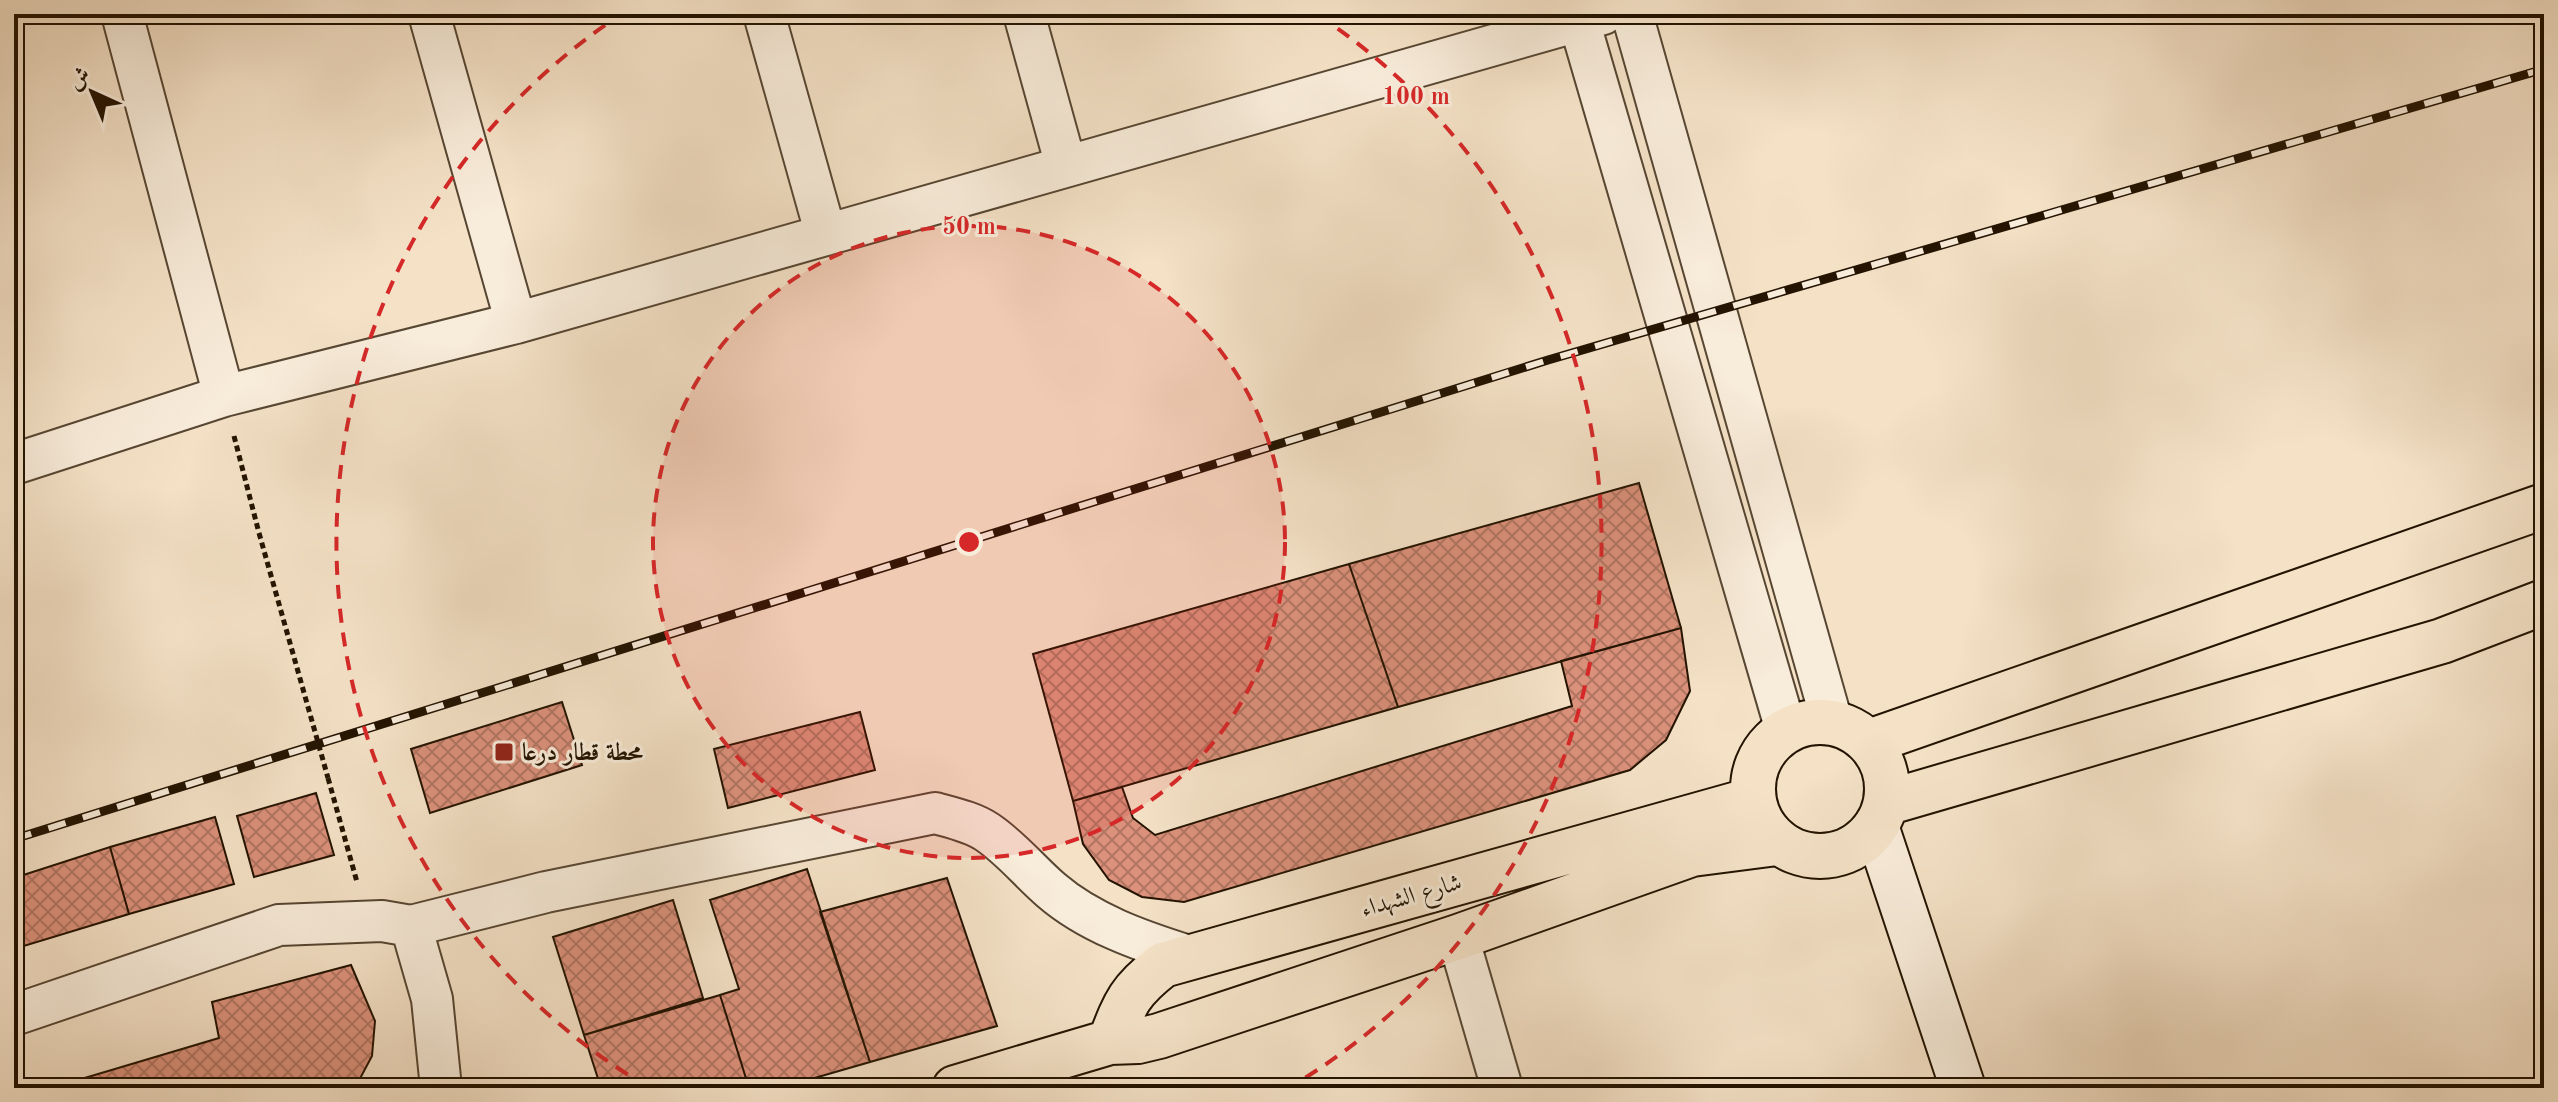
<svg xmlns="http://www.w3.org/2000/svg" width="2558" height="1102" font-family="'Old Standard TT',Amiri,serif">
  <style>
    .building { fill: url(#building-cross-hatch); stroke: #231300; stroke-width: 2 }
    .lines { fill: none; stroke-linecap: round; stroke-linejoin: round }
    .street-casing { stroke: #574632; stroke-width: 44 }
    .secondary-casing { stroke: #231300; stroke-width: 48 }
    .primary-casing { stroke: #231300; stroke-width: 48 }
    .path { stroke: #231300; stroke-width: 5; stroke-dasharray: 6 4; stroke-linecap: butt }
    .street { stroke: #f8ecda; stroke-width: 40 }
    .secondary { stroke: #f8ecda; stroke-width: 44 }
    .primary { stroke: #f4e1c6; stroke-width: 44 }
    .rail-casing { stroke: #231300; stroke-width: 9 }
    .rail { stroke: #f8ecda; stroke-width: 6; stroke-dasharray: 18; stroke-linecap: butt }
    .path-bridge { stroke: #231300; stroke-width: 5; stroke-dasharray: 6 4; stroke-linecap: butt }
    .ring { fill: none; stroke: #d62828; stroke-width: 4; stroke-dasharray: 14 10 }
    .poi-dot { fill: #8f2418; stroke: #f8ecda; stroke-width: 3 }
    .labels { text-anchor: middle; stroke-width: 6; stroke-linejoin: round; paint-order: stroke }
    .poi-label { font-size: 24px; font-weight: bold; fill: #231300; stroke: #f8ecda; text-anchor: start }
    .street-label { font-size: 24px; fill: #231300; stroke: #f8ecda }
    .centre { fill: #d62828; stroke: #f8ecda; stroke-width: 4 }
    .ring-label { font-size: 24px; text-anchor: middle; font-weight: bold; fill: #d62828; stroke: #f8ecda; stroke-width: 6; stroke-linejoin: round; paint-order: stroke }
  </style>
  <defs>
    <pattern id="building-cross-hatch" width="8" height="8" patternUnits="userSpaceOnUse" patternTransform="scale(2)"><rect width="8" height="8" fill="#db917b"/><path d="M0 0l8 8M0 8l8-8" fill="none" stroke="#b17562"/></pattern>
  </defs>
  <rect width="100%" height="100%" fill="#f4e1c6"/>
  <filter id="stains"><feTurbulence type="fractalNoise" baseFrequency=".0025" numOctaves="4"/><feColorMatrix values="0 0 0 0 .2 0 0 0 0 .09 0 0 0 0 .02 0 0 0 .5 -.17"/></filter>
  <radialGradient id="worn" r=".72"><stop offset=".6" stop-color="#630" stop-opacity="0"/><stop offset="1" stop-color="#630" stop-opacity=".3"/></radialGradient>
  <path class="building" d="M1639,483L1681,628L1398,707L1349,564Z
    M1349,564L1398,707L1073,801L1033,654Z
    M1681,628L1690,691L1666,740L1630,770L1184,902L1142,897L1109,880L1083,844L1073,801L1122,787L1133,818L1155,835L1572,706L1561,661Z
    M562,702L582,765L430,813L411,749Z
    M860,712L875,770L728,808L714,749Z
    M316,793L334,855L254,877L237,816Z
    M215,817L234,884L129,914L110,847Z
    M110,847L129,914L14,949V878Z
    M807,869L870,1062L780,1088H749L720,995L739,989L710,900Z
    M947,878L997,1026L870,1062L820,912Z
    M673,900L703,998L584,1035L553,937Z
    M351,965L375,1021L372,1056L355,1088H51L219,1038L212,1002Z
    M720,995L749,1088H601L584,1035Z"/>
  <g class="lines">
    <defs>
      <path id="street" d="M122,14L224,396
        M429,14L516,323
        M764,14L826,235
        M1024,14L1066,166
        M1577,14L1786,730
        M1632,14L1832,722
        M14,464L224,396L516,323L1603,14
        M1458,937L1502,1088
        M14,1015L279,925L382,921L411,926
        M441,1088L432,999L411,926L546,892L935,813C953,818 972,822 987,832C1011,848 1029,871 1051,890C1089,923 1141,941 1189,956"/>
      <path id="secondary" d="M1876,826L1963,1088"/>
      <path id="primary" d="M1753 789a67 67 0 1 1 134 0a67 67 0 1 1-134 0Z
        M1869,742L2544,506
        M1886,803L2442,641L2544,602
        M1110,1042C1125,1003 1129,991 1163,965L1752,800
        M955,1088L1110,1042L1138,1041L1159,1036L1458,937L1692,854L1777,843"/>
    </defs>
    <use href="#street" class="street-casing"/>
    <use href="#secondary" class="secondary-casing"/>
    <use href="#primary" class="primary-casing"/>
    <path class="path" d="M234,436L259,533
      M328,778L357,882"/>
    <use href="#street" class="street"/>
    <use href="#secondary" class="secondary"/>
    <use href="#primary" class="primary"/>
    <defs>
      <path id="rail" d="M14,839L1548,360L2544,69"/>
    </defs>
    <use href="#rail" class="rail-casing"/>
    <use href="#rail" class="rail"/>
    <path class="path-bridge" d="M259,533L328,778"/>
  </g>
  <circle cx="969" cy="542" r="316" fill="#d62828" fill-opacity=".12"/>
  <g class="ring">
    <circle cx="969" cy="542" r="316"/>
    <path d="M648 1087A632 632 0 0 1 620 15M1318 15A632 632 0 0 1 1290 1087"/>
  </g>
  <rect class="poi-dot" x="494" y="742" width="20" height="20" rx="4"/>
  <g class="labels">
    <g class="poi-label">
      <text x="522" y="760">محطة قطار درعا</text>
    </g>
    <g class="street-label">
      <text transform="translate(1411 895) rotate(-16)" y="8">شارع الشهداء</text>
    </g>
  </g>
  <circle cx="969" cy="542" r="12" class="centre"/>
  <g class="ring-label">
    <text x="1416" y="104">100 m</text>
    <text x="969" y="234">50 m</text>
  </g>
  <rect width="2558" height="1102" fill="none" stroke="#f4e1c6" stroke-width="48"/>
  <rect x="16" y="16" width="2526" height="1070" fill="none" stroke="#231300" stroke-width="4"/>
  <rect x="24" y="24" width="2510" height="1054" fill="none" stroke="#231300" stroke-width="2"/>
  <g transform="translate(92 92) rotate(316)" stroke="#f8ecda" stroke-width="6" paint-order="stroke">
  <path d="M0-6L14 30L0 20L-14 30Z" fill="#231300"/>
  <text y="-12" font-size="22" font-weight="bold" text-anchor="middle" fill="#231300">ش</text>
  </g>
  <rect width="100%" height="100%" filter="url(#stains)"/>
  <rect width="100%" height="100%" fill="url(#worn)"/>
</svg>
